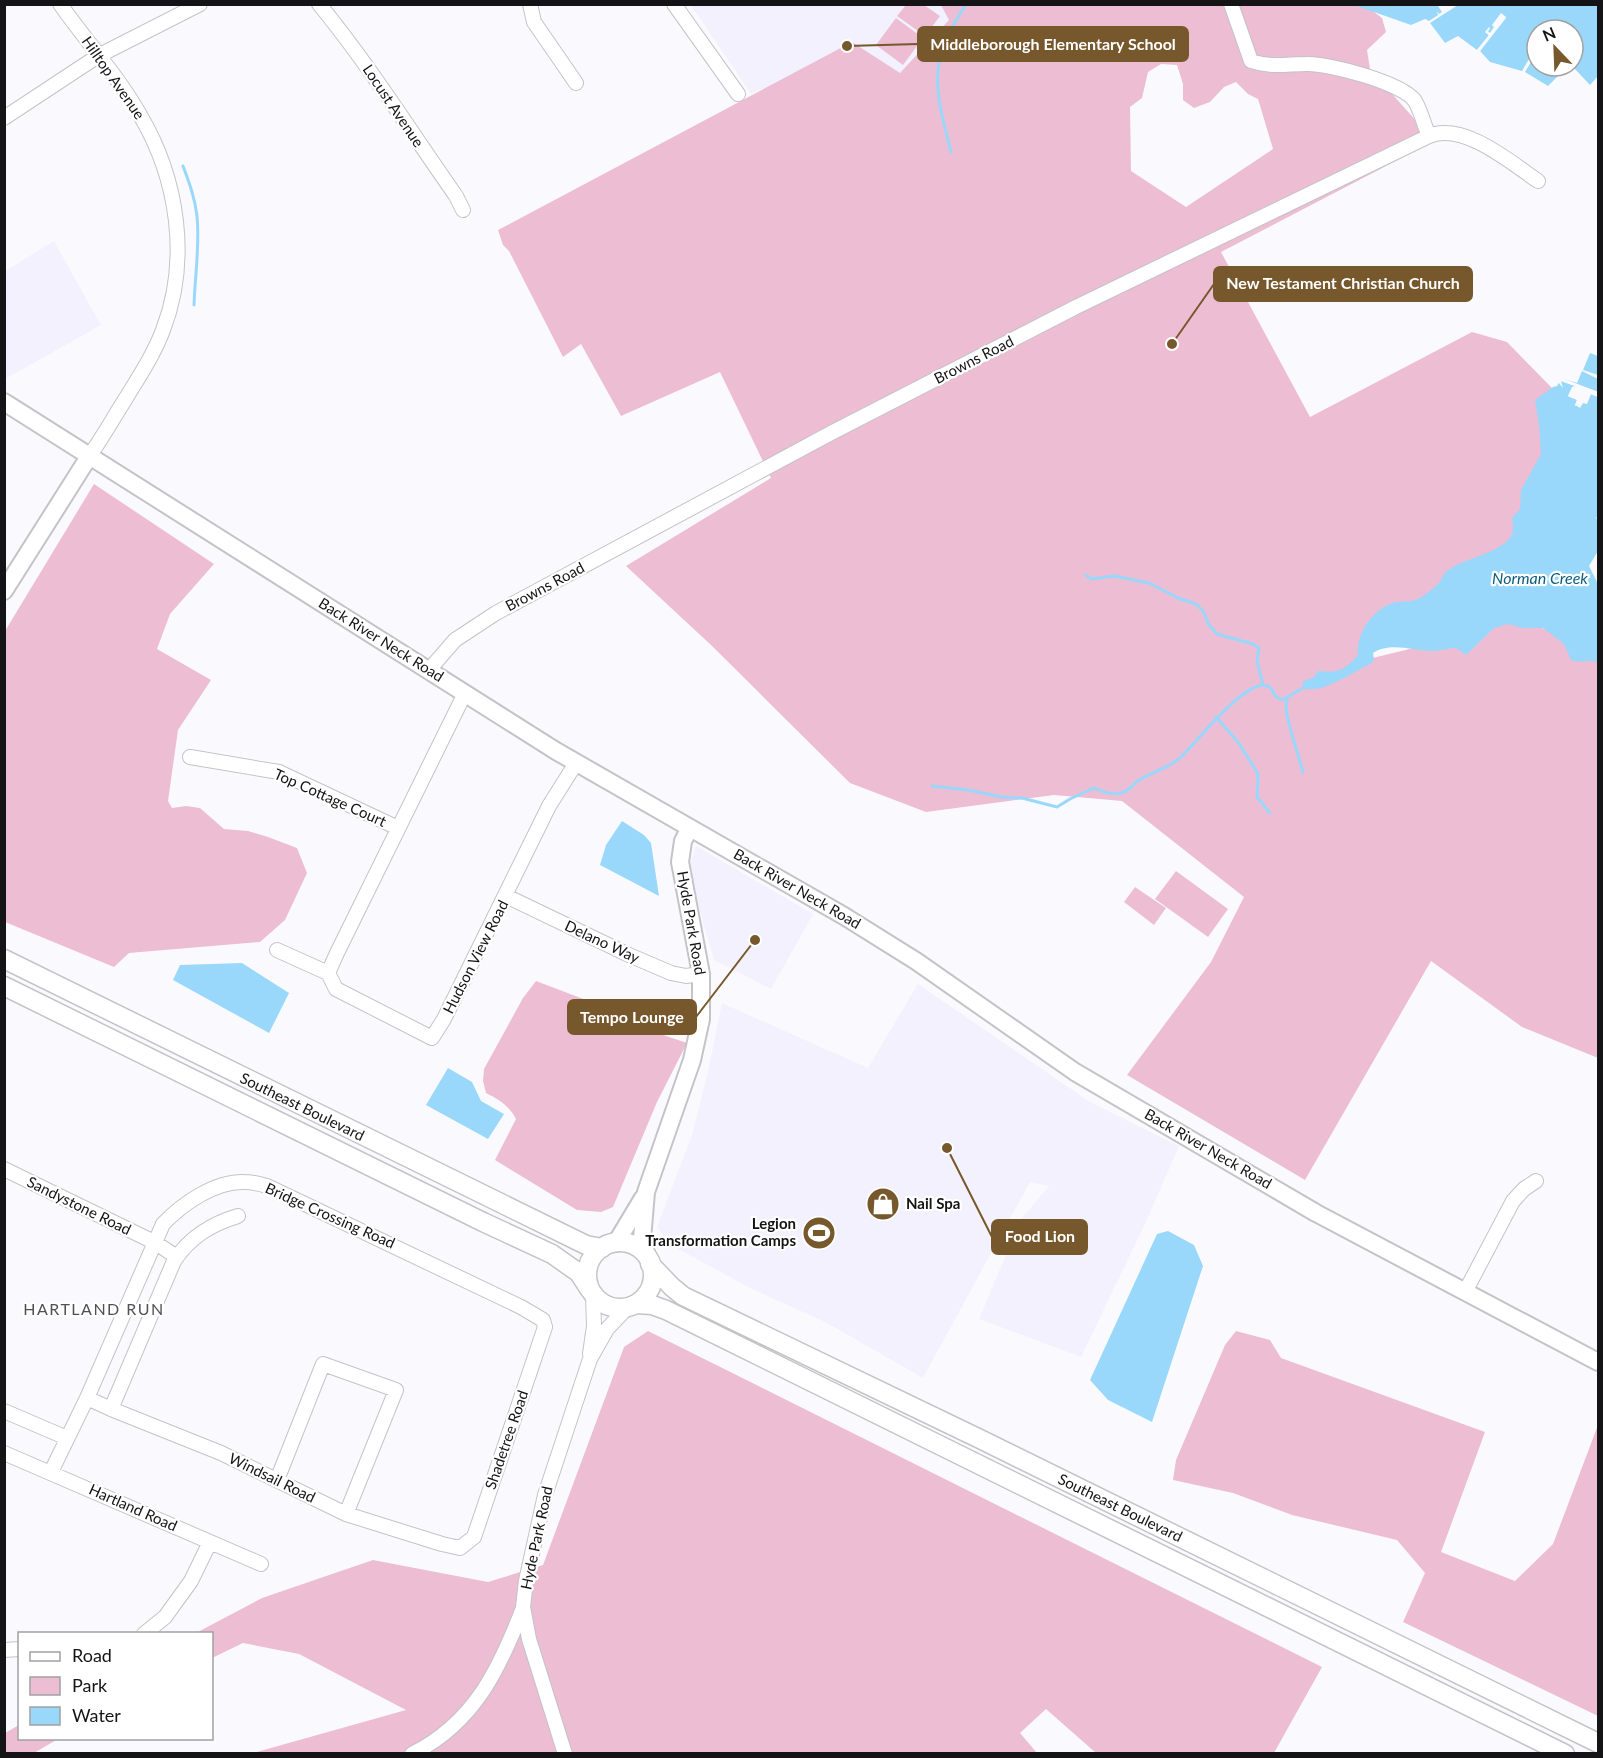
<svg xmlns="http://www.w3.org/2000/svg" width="1603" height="1758" font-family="Lato,sans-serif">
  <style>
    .built { fill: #f2f1fd }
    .green { fill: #edbdd4; fill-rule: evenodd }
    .water { fill: #99d8fa }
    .pier { fill: #fafafe }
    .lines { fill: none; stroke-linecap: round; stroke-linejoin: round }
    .stream { stroke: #99d8fa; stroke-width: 3 }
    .minor-casing { stroke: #c4c3c8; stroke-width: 16 }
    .tertiary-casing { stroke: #c4c3c8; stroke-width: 20 }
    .secondary-casing { stroke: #c4c3c8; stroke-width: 21 }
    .minor { stroke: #fff; stroke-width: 14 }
    .tertiary { stroke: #fff; stroke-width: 16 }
    .secondary { stroke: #fff; stroke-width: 18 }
    .labels { text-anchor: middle; stroke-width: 4.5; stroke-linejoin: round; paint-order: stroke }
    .street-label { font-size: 15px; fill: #141416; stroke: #fff }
    .poi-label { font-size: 15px; font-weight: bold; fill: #141416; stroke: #fff; text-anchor: start }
    .water-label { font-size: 16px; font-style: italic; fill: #0c5d7e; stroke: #fff }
    .neighbourhood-label { font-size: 16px; letter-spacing: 1.5px; fill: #515154; stroke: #fff }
    .leader { fill: none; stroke: #77582d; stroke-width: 2 }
    .callout-dot { fill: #77582d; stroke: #fff; stroke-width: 2 }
    .callout { fill: #77582d; stroke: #77582d; stroke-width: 2 }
    .callout-label { font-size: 16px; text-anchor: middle; font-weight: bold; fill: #fff }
  </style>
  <rect width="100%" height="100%" fill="#fafafe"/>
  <path class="built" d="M691,5H1039L808,153L764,88L751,94Z
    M54,241L101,325L5,379V271Z
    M696,846L813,914L771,989L714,960L698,905L690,865Z
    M918,984L1090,1102L1179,1146L1145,1224L1081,1357L979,1319L1021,1219L1049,1186L1030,1182L923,1378L827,1323L750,1288L669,1244L657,1227L692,1135L709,1067L722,1003L868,1068Z"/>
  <path class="green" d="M924,5L940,16L925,36L897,16L906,5Z
    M941,5H1365L1382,18L1386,32L1367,50L1370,69L1434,141L1221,252L1310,417L1472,332L1507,342L1552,388L1544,454L1510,546L1356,662L1426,645L1506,611L1598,654V1058L1522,1027L1431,961L1305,1180L1127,1075L1211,962L1244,897L1122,801L1054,795L926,812L850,783L712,646L626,566L771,478L720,372L621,416L581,344L563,357L509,251L503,245L498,230L852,42L900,73L949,20ZM1161,64L1177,65L1183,84V100L1194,108L1210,102L1224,87L1236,82L1248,94L1258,99L1273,149L1186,207L1131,171L1130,107L1142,98L1148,72Z
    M896,18L923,38L903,65L876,45Z
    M94,484L214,564L170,614L157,649L211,680L178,730L168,801L172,808L186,806L200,808L224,829L248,831L268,837L297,848L307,873L285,920L260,942L129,953L114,967L5,922V631Z
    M1176,871L1228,909L1208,937L1155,899Z
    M1135,887L1166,908L1154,925L1124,902Z
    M536,981L615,1011L666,1036L687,1043L657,1102L613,1207L601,1212L577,1210L495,1160L516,1119C509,1106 500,1100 486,1093L483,1081L484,1069L523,998Z
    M648,1331L1322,1667L1274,1753H1096L1046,1709L1020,1733L1037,1753L250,1754L406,1710L299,1654L243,1643L212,1658V1634H194L262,1598L373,1560L488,1582L543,1565L624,1347Z
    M1236,1331L1270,1340L1281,1358L1485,1432L1441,1552L1515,1581L1553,1544L1598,1425V1716L1403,1622L1425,1573L1397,1540L1292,1515L1233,1493L1173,1480L1176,1460L1225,1345Z
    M19,1725L20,1738L58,1739L34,1753H5V1733Z"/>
  <path class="water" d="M1354,5H1440L1438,6L1442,12L1439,14L1437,11L1438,15L1429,21L1425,19L1411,25Z
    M1458,5H1598V76L1590,85L1574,68L1558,76L1548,86L1525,72L1537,52V66H1573V30H1537V45L1522,71L1490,62L1480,51L1506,18L1502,14L1493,25L1495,27L1490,33L1485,32L1489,35L1477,50L1458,36L1445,43L1430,23Z
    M1590,353L1598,356V375L1583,370Z
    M1582,371L1598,379V392L1564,379L1577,383Z
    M1561,381L1575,386L1568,396L1577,400L1575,406L1583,402L1591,394L1598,397V516L1596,518L1598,520V551L1589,566L1598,584V663C1590,658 1580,664 1571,660L1564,644L1543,628H1522L1508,624L1494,628L1466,655L1456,648C1449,648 1443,650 1436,651C1416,652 1391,641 1373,653L1374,659L1372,663C1354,671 1322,695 1303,688L1302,682L1314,677L1318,671C1340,673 1343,671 1358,655C1356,634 1371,612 1390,604C1399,600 1409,603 1418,599C1424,596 1434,588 1439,583C1442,579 1443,574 1447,571C1463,558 1500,554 1511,536C1514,531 1513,524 1512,518L1520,509L1521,490L1541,454L1539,425L1535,400L1553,387L1557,386L1559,383L1563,388Z
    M622,821L644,835L651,843L659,896L600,865L606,845Z
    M242,963L289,993L269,1033L173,980L180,965Z
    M448,1068L472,1082L481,1101L504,1114L488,1139L426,1105Z
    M1168,1231L1194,1245L1203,1266L1152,1422L1108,1400L1090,1380L1157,1234Z"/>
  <path class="pier" d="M1501,13L1506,17L1480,51L1477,50L1489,35L1485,32L1489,27L1490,28L1488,32L1490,33L1494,27L1492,25Z
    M1564,379L1598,392V397L1591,394L1587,404L1583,403L1580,408L1575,405L1577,400L1568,396L1572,387L1575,386L1561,381Z"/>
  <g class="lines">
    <path class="stream" d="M951,152C943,120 931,83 942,50C947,34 957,19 966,4
      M183,166C189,182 195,198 197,216C200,245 195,275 194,305
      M1086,575L1091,579L1114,576L1149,583L1178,598L1196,604L1203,611L1209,625L1217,634L1253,644L1259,648L1257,661L1263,685
      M1287,698L1286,711L1292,735L1303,772
      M1216,717L1238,742L1255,769L1258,774L1257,797L1270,813
      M932,786L968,790L1002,797L1022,798L1057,807L1070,799L1094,788C1104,792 1111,795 1121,793C1130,791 1132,784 1139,780C1152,772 1168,768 1180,758C1190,751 1263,653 1275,696L1282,700L1303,688"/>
    <defs>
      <path id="minor" d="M60,4C86,41 118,76 140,115C178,179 190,260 163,330C154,354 140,375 126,398C114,417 103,437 90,455
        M319,4C369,65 411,132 456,196L463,210
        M530,4L534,22L576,83
        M674,4L738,94
        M1231,4L1251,61C1271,68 1287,64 1306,64C1328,63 1403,83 1415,101C1421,111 1424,125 1429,136
        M4,118L98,56L200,4
        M429,670L455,640L496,613L831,433L1076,307L1429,136C1464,122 1510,162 1538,181
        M465,693L337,953L328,973L336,989L432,1038L444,1019L549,806L576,763
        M190,757L279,772L398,828
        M506,896L629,955L671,973L686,976L701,974
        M277,950L328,973
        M4,1169L154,1242L177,1257
        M1465,1292L1513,1201L1524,1189L1536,1181
        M590,1354L594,1326L593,1295
        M111,1409L174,1261C190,1237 211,1224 238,1216
        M4,1411L67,1438
        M4,1453L261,1564
        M51,1472L87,1398L163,1224C182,1204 215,1181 244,1182C252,1182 260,1184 267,1186L521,1307L543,1320L545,1327L474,1537L460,1548L442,1544L346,1514L221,1453L111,1409L87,1398
        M277,1480L323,1364L396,1390L346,1514
        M144,1634L165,1617L191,1581L210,1542
        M4,1650L20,1649
        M412,1754C474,1723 499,1670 523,1608
        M565,1754L529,1639L523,1607L526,1581L545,1495L590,1359L607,1329L627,1308"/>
      <path id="tertiary" d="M4,402L556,751L844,916L916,961L1075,1072L1316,1213L1598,1362
        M4,591L90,455
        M616,1243L643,1198
        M647,1256L642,1239L646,1192L692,1060L701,1019V974L680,862L683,841L690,828"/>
      <path id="secondary" d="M4,959L586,1245L602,1248
        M4,986L483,1222L552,1254L579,1273L590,1290
        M587 1275a33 33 0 1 1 66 0a33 33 0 1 1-66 0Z
        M650,1264L672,1287L683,1296L980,1439L1598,1743
        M636,1304L652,1305L666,1310L1565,1754"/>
    </defs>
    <use href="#minor" class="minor-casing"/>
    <use href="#tertiary" class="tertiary-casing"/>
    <use href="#secondary" class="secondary-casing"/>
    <use href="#minor" class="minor"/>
    <use href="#tertiary" class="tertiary"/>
    <use href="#secondary" class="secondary"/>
  </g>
  <defs>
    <symbol id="shop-disc" viewBox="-11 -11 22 22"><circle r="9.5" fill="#77582d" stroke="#fff"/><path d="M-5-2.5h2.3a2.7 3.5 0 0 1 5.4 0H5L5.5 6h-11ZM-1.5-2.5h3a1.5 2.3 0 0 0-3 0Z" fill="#fff"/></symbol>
    <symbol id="stadium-disc" viewBox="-11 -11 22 22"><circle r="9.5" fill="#77582d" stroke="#fff"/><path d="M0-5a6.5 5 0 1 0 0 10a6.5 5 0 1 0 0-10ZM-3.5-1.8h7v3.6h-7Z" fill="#fff"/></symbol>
  </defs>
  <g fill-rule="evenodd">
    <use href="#shop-disc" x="864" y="1185" width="38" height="38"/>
    <use href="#stadium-disc" x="800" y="1214" width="38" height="38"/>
  </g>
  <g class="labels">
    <g class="street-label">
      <text transform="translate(113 78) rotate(55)" y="5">Hilltop Avenue</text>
      <text transform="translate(393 106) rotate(56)" y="5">Locust Avenue</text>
      <text transform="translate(974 360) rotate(-27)" y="5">Browns Road</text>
      <text transform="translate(545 587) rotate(-28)" y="5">Browns Road</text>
      <text transform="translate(381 640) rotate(32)" y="5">Back River Neck Road</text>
      <text transform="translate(330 798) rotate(24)" y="5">Top Cottage Court</text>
      <text transform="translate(797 889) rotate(30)" y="5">Back River Neck Road</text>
      <text transform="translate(691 923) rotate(80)" y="5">Hyde Park Road</text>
      <text transform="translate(602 942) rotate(25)" y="5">Delano Way</text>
      <text transform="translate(476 957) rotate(-63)" y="5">Hudson View Road</text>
      <text transform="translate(302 1107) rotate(26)" y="5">Southeast Boulevard</text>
      <text transform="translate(1208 1149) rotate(30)" y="5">Back River Neck Road</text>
      <text transform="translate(79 1206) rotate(26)" y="5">Sandystone Road</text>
      <text transform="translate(330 1216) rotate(24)" y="5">Bridge Crossing Road</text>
      <text transform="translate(507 1440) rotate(-71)" y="5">Shadetree Road</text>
      <text transform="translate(272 1478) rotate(26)" y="5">Windsail Road</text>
      <text transform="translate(133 1508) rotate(24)" y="5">Hartland Road</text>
      <text transform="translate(1120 1508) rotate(26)" y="5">Southeast Boulevard</text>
      <text transform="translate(537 1538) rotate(-78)" y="5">Hyde Park Road</text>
    </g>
    <g class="poi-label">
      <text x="906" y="1209">Nail Spa</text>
      <text x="796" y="1229" text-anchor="end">Legion<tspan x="796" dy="17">Transformation Camps</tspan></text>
    </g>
    <g class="water-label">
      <text x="1540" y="584">Norman Creek</text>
    </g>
    <g class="neighbourhood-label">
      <text x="94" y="1315">HARTLAND RUN</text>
    </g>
  </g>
  <path class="leader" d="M847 46L918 44M1172 344L1214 284M755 940L696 1017M947 1148L992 1237"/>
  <g class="callout-dot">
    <circle cx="847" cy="46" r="6"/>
    <circle cx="1172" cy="344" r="6"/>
    <circle cx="755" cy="940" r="6"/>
    <circle cx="947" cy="1148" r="6"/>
  </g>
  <g class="callout">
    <rect x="918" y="27" width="270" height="34" rx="6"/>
    <rect x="1214" y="267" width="258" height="34" rx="6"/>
    <rect x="568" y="1000" width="128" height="34" rx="6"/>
    <rect x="992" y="1220" width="95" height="34" rx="6"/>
  </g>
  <g class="callout-label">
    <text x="1053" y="50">Middleborough Elementary School</text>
    <text x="1343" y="289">New Testament Christian Church</text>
    <text x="632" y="1023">Tempo Lounge</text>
    <text x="1040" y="1242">Food Lion</text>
  </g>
  <rect width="1603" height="1758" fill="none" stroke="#141416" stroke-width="12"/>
  <rect x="18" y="1632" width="195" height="108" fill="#ffffff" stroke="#a1a1a2" stroke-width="1.5"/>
  <rect x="30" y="1652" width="30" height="9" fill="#ffffff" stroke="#a1a1a2" stroke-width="1.5"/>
  <text x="72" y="1662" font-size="18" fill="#141416">Road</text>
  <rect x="30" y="1677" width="30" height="18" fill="#edbdd4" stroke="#a1a1a2" stroke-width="1.5"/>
  <text x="72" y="1692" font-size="18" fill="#141416">Park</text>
  <rect x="30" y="1707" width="30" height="18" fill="#99d8fa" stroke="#a1a1a2" stroke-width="1.5"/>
  <text x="72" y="1722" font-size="18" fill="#141416">Water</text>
  <g transform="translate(1555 48) rotate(337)"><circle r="28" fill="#ffffff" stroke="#a1a1a2" stroke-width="1.5"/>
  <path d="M0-4.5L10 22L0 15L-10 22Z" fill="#77582d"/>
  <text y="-9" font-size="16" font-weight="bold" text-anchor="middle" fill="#141416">N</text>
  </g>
</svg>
